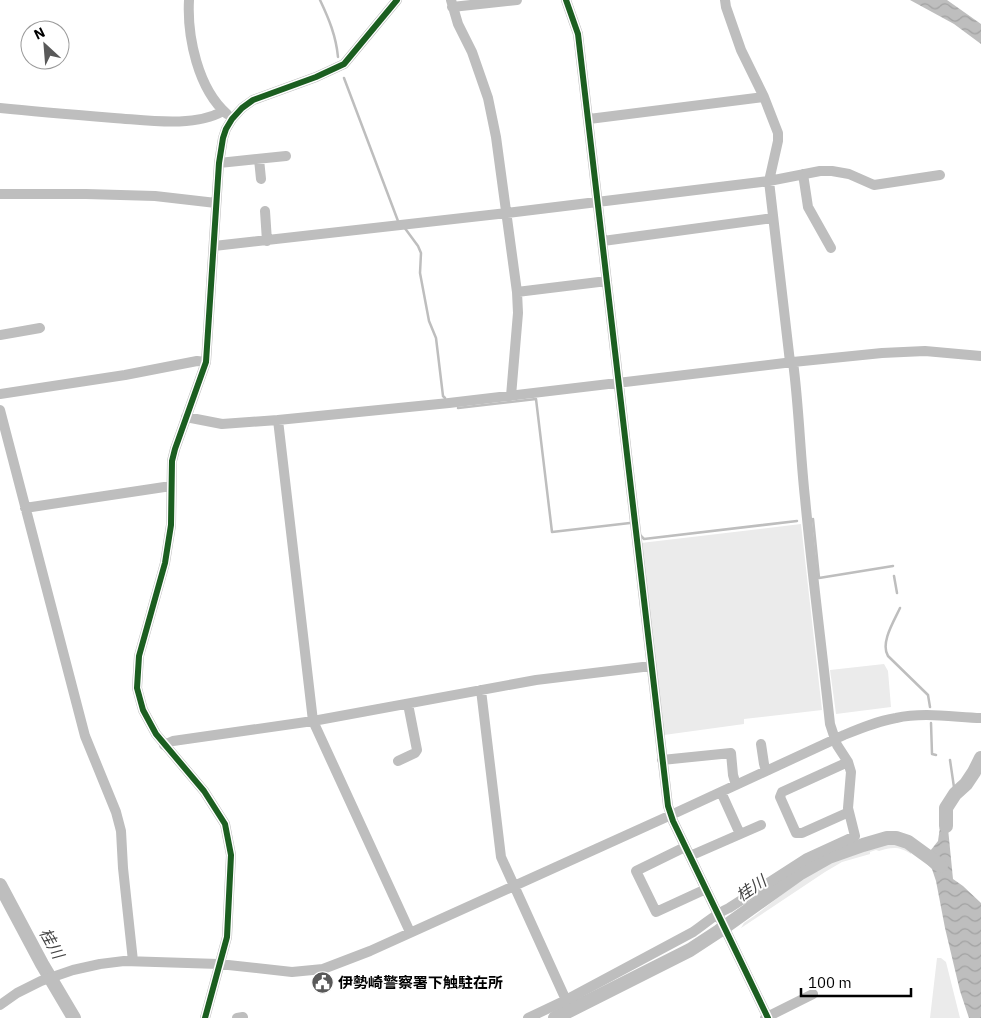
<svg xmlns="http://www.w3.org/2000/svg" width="981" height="1018" font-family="'IBM Plex Sans','Noto Sans JP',sans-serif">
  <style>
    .green { fill: #ebebeb }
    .water { fill: url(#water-waves) }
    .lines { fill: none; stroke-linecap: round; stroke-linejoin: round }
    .stream { stroke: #bebebe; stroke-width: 2.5 }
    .river { stroke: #bebebe; stroke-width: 14 }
    .minor { stroke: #bebebe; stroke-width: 10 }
    .cycleway-casing { stroke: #fff; stroke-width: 9 }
    .cycleway { stroke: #1b5e20; stroke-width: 6 }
    .labels { text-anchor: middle; stroke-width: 4; stroke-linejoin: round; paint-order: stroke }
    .poi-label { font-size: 15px; font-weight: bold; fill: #000; stroke: #fff; text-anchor: start }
    .water-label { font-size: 16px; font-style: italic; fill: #434343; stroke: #fff }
  </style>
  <defs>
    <pattern id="water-waves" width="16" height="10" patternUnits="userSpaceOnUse" patternTransform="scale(1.25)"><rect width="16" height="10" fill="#bebebe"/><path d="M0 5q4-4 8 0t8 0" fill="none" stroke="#a2a2a2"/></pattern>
  </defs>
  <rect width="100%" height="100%" fill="#fff"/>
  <path class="green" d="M801,524L822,710L744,719V724L664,735L641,543Z
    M884,664L888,671L891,707L836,714L830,670Z
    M897,841L905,844L912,850L911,854C899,846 892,847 879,851L876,850L870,852V854L842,862L825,872L741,928L744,923C773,903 800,878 831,861C851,851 875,844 897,841Z
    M937,958H941L946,962L960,1018H930Z"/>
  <path class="water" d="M910,0H947L981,24V44L954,24Z
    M946,808L953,879L963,886L981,903V1018H969L960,991L945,928L936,881L932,869L923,860L938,841L941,820Z"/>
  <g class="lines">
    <path class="stream" d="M320,0C329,19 336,36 338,57
      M344,78L398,221
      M404,227L418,246L421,253L420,273L429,321L436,338L443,396L445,398
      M458,408L536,399L552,532L630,523
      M813,519L819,578L893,566
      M640,535L644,539L797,521
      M894,576L897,593
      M900,608C894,621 880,643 888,656L928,695L930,707
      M931,723L932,754L936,755
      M950,760L955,794"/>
    <path class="river" d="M946,826V808L955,794L966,784L974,772L981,758
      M0,885L42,964L74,1018
      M555,1018L690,950L719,931L799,874L829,857L863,845L887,838H896L908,842L941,866"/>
    <path class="minor" d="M189,0C187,37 198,89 227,114
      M451,0L458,24L472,52L488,98L496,137L517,292L518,313L511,396
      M566,0L578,34L668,806L673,821L768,1018
      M725,0L726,7L741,50L764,97L778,133V141L769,181L790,362
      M452,7L517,0
      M0,108C38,112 76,115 114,118C146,120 194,128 223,111
      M589,119L764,97
      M259,159L261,179
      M219,163L286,156
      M803,174L808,207L831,248
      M0,194H86L155,196L216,203
      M265,211L267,241
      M603,241L773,218
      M214,246L507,213L769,181L820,171H832L849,174L874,185L940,175
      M517,292L607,281
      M0,335L40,328
      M0,394L125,375L197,361L206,362
      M0,410L85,736L116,812L121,831L123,868L133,961
      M186,417L222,424L278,420L449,403L793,362L882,353L925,351L981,356
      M278,420L313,721L410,932
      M25,508L171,486
      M481,690L501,857L566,1000
      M761,744L764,764L766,771
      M164,745L173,741L313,721L536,680L651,666
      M662,760L731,753L733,775L736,785
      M398,761L415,753L417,750L408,704
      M848,762L782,792L780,797L796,833H802L849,812
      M721,792L740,834
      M685,847L636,871L656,912L706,889
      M690,856L761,825
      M0,1005L17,993L41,981L73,970L100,964L124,961L219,964L292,972L323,969L370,951L671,815L844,735C861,728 878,721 896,718C923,712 953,717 981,718
      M205,1018L227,937L231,855L225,824L204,791L156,734L143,710L137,688L139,656L165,563L171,525L172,461L175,449L206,362L219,163L223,138L226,129L232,119L242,108L253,100L316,77L344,64L397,0
      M237,1018L243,1017
      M528,1018L566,1000L693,932C705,924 715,914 729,908L807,858L855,836L848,808L851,772L848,762L837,745L830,724C822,649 812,573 805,498C800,452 799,407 793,362
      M765,1018L813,994"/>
    <defs>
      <path id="cycleway" d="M566,0L578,34L668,806L673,821L768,1018
        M205,1018L227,937L231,855L225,824L204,791L156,734L143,710L137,688L139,656L165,563L171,525L172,461L175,449L206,362L219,163L223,138L226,129L232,119L242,108L253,100L316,77L344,64L397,0"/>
    </defs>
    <use href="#cycleway" class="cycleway-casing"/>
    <use href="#cycleway" class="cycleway"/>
  </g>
  <defs>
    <symbol id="civic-disc" viewBox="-11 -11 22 22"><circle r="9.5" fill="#595959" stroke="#fff"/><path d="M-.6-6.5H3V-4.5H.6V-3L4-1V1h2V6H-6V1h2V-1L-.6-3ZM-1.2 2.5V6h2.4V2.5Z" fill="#fff"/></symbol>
  </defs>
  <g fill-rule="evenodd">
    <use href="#civic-disc" x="310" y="970" width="25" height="25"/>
  </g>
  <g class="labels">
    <g class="poi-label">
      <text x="338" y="988">伊勢崎警察署下触駐在所</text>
    </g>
    <g class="water-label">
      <text transform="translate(751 888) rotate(-34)" y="6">桂川</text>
      <text transform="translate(52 943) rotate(61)" y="6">桂川</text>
    </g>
  </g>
  <g transform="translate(45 45) rotate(334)"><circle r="24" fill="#ffffff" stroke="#999999"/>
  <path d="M0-4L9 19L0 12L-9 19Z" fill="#595959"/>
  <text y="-8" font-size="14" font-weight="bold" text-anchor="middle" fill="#000000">N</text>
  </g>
  <path d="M801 988v8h110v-8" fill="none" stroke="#000000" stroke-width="2.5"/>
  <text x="808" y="988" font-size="15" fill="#000000" stroke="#ffffff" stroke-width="4" paint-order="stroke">100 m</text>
</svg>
